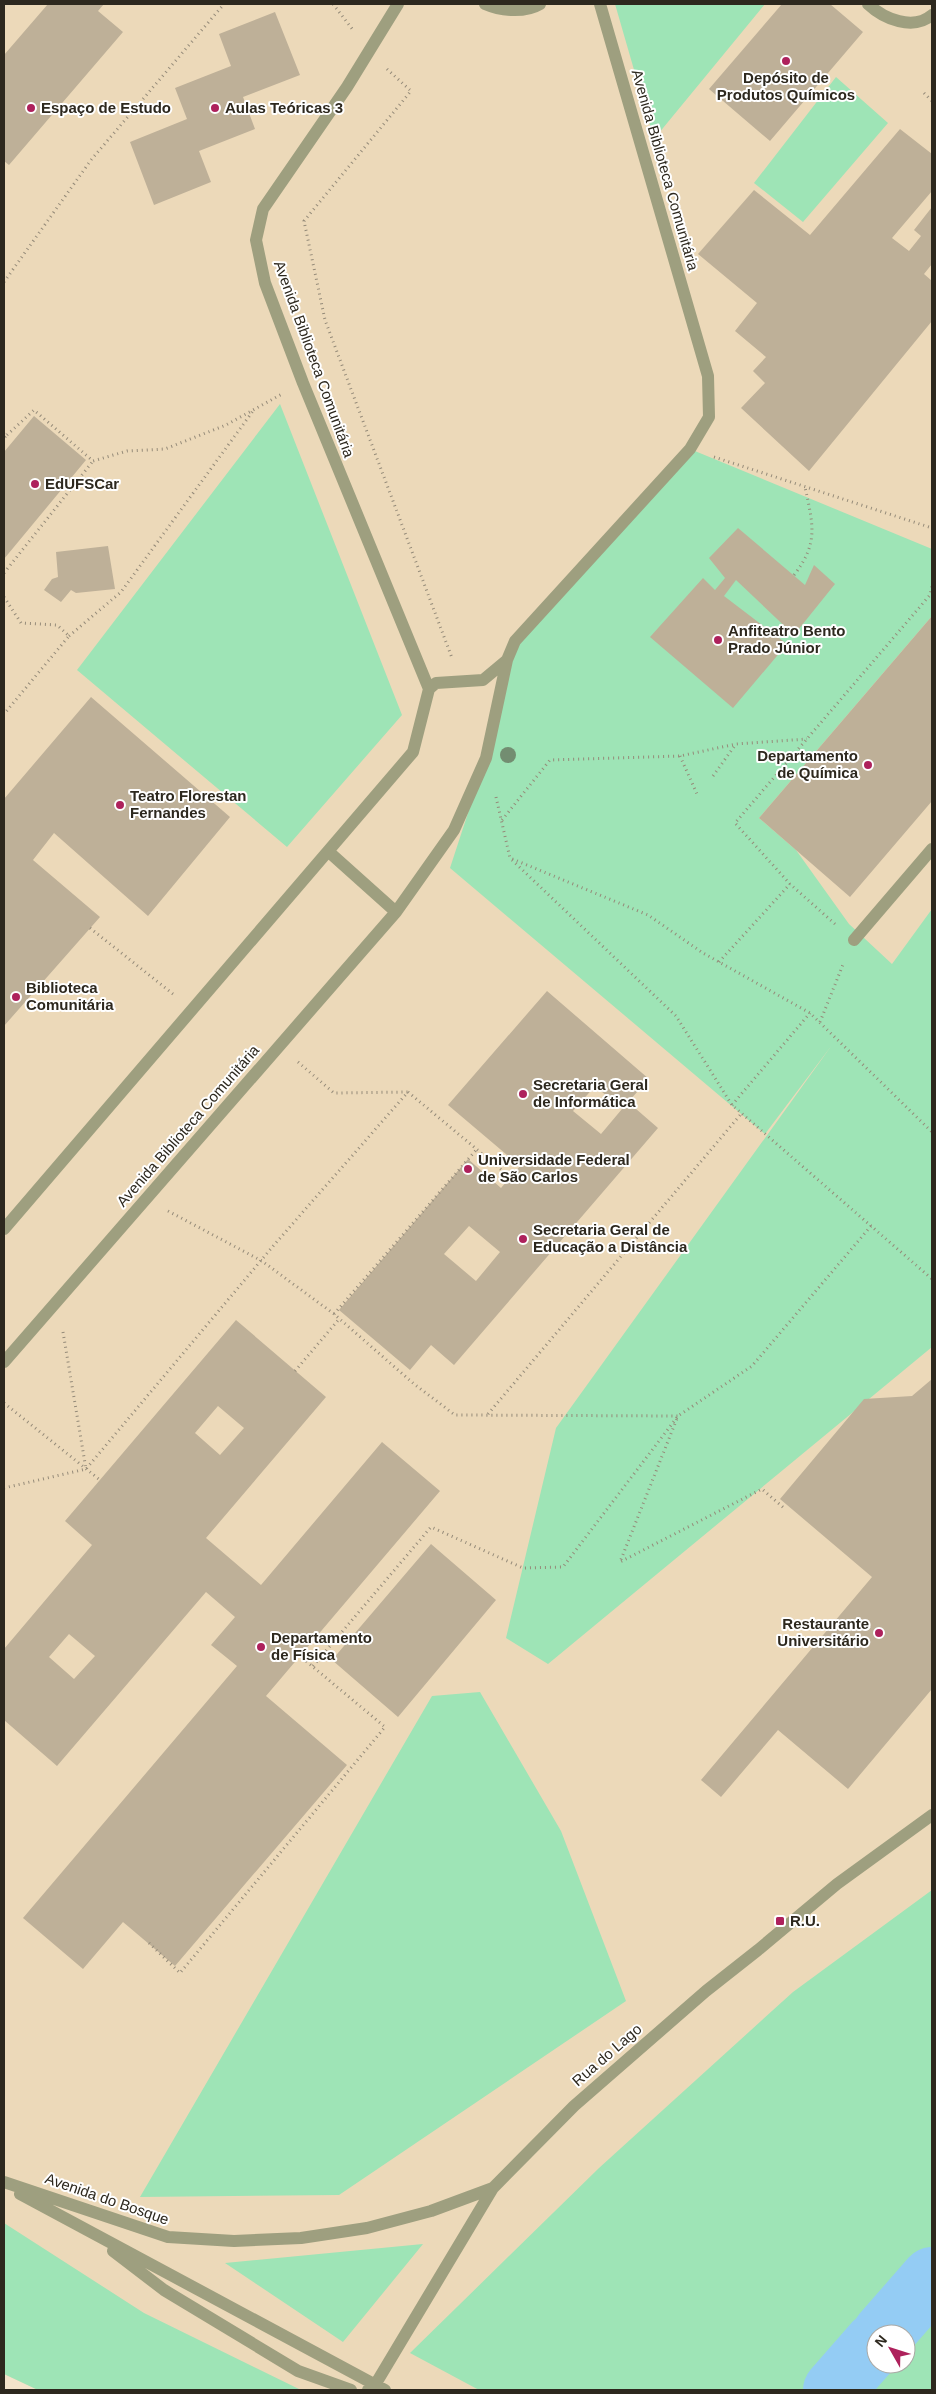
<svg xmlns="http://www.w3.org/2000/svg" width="936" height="2394" font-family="Arial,sans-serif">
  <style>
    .built { fill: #ecd9b9; fill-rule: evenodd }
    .green { fill: #9ee4b6; fill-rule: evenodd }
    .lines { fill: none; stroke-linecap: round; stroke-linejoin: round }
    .river { stroke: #94ccf4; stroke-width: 62 }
    .building { fill: #beb098; fill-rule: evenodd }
    .path { stroke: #958b79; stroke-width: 3; stroke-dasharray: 1 4; stroke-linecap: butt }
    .minor { stroke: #9e9f7f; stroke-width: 12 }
    .tree { fill: #738d71 }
    .poi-dot { fill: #ae215c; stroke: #fff; stroke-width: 2 }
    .labels { text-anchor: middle; stroke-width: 4; stroke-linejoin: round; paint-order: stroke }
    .poi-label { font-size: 15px; font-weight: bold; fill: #2d281e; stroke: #fff; text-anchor: start }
    .street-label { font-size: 15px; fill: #2d281e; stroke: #fff }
  </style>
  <rect width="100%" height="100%" fill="#f3e4cb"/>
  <path class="built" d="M4,4H932V2390H38L4,2374ZM876,2334H906V2364H876Z"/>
  <path class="green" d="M615,4H765L654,139Z
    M836,77L888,123L803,222L754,183Z
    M280,404L402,715L287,847L77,670Z
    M690,449L932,549V616L759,818L796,850L849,924L892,964L932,909V1347L548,1664L506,1638L556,1428L832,1045L765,1134L450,868L486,758L515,641Z
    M480,1692L561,1831L626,2001L339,2195L140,2197L432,1696Z
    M932,1890V2390H479L410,2353L599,2168L793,1992ZM876,2334H906V2364H876Z
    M4,2223L144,2313L301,2390H38L4,2374Z
    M423,2244L343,2342L225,2263Z"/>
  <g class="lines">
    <path class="river" d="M883,2334L932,2278
      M834,2390L876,2342"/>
  </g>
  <path class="building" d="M48,4H104L98,11L123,32L9,165L4,161V55Z
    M782,4H830L863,32L770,141L709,89Z
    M275,12L300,75L243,97L255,129L199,151L211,182L154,205L130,142L187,119L175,88L231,66L219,34Z
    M900,129L932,154V191L892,238L909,251L921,236L914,230L932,207V264L924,274L932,281V321L809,471L741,408L765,383L753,371L766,357L735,331L757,303L698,254L754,190L810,235Z
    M34,416L86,460L4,559V452Z
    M738,528L805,585L814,565L835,584L794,635L736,580L724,596L787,644L733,708L650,637L703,578L715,590L725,578L709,558Z
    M108,546L115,589L76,593L71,590L61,602L44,590L52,579L58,577L56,552Z
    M932,616V801L850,897L759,818Z
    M91,697L230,817L148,916L54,833L33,860L100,917L4,1026V799Z
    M547,991L649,1079L628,1102L658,1128L454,1365L431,1345L410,1370L339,1310L468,1159L501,1188L520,1166L448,1105ZM595,1086L622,1109L601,1134L573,1111ZM469,1226L500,1252L476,1281L444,1254Z
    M236,1320L326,1397L206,1538L261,1585L382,1442L440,1491L266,1696L347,1765L175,1966L123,1922L83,1969L23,1918L237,1666L211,1645L235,1617L206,1592L57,1766L4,1720V1649L92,1545L65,1521ZM218,1406L244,1428L220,1455L195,1433ZM69,1634L95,1656L74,1679L49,1657Z
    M932,1379V1689L848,1789L778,1730L721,1797L701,1780L872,1577L780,1499L864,1399L912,1396Z
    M431,1544L496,1600L398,1717L332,1660Z"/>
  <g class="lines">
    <path class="path" d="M333,4L353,30
      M387,69L411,91L304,221L325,320L452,658
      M924,93L932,101
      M4,282L91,160L224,4
      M4,434L7,435L4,438
      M7,435L34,410L93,461L127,451L165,449L226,425L282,394
      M714,457L932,528
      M4,573L93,461
      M794,575C819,543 813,525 805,487
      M4,597L21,623L57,625L69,636L4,714
      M69,636L121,592L253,411
      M680,756L697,794
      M713,776L736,744
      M496,797L510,858L648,915L703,953L810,1013L932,1132
      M502,820L550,760L680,756L736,744L807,739
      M512,860L676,1016L732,1105L932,1279
      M835,924L790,884L735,823L930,595L932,586
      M90,928L173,994
      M719,962L790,884
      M820,1022L844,962
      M298,1062L334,1093L408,1092
      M732,1105L810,1013
      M168,1211L262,1261L334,1314L414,1384L455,1415L678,1416L620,1562L762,1489L785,1509
      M334,1314L477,1149
      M63,1332L86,1469
      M295,1371L340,1318
      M4,1403L100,1480
      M488,1414L741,1114
      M4,1488L86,1469L274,1245L408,1092L510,1177
      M313,1666L431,1527L523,1568L563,1567L678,1416L752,1366L871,1226
      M149,1943L180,1973L385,1727L300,1656"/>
    <path class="minor" d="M485,4C501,11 525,13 540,4
      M868,4C884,19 913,31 932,15
      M429,689L436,683L483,680L507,660
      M329,852L396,912
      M854,940L932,849
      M4,1229L413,752L429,689L303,383L265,283L256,240L263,209L347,87L398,4
      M4,1362L396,912L454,830L486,758L507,660L515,641L690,449L709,417L708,376L600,4
      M4,2182L168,2237L234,2241L301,2238L367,2228L431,2211L493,2188
      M20,2194L385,2390
      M113,2251L164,2290L298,2371L351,2390
      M368,2390L375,2385L493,2188L574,2106L706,1991L758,1950L837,1884L932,1815"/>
  </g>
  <circle class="tree" cx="508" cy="755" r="8"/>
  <g class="poi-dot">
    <circle cx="786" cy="61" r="5"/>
    <circle cx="31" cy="108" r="5"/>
    <circle cx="215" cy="108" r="5"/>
    <circle cx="35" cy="484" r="5"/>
    <circle cx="718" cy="640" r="5"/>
    <circle cx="868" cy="765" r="5"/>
    <circle cx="120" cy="805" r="5"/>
    <circle cx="16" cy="997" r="5"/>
    <circle cx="523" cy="1094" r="5"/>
    <circle cx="468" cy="1169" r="5"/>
    <circle cx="523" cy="1239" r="5"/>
    <circle cx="879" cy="1633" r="5"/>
    <circle cx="261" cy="1647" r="5"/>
    <rect x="775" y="1916" width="10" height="10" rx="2.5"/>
  </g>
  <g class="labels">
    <g class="poi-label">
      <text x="786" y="83" text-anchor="middle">Depósito de<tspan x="786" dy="17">Produtos Químicos</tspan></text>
      <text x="41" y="113">Espaço de Estudo</text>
      <text x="225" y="113">Aulas Teóricas 3</text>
      <text x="45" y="489">EdUFSCar</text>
      <text x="728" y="636">Anfiteatro Bento<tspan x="728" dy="17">Prado Júnior</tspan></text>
      <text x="858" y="761" text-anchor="end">Departamento<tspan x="858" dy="17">de Química</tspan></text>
      <text x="130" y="801">Teatro Florestan<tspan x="130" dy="17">Fernandes</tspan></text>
      <text x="26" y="993">Biblioteca<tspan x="26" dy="17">Comunitária</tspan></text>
      <text x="533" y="1090">Secretaria Geral<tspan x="533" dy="17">de Informática</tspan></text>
      <text x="478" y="1165">Universidade Federal<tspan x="478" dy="17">de São Carlos</tspan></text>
      <text x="533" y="1235">Secretaria Geral de<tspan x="533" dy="17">Educação a Distância</tspan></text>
      <text x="869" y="1629" text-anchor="end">Restaurante<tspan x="869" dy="17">Universitário</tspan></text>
      <text x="271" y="1643">Departamento<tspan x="271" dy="17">de Física</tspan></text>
      <text x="790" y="1926">R.U.</text>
    </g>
    <g class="street-label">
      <text transform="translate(665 170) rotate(74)" y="5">Avenida Biblioteca Comunitária</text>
      <text transform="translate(314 359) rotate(70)" y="5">Avenida Biblioteca Comunitária</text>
      <text transform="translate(188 1126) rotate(-49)" y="5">Avenida Biblioteca Comunitária</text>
      <text transform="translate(607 2055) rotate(-41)" y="5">Rua do Lago</text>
      <text transform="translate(107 2199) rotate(19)" y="5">Avenida do Bosque</text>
    </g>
  </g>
  <rect width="936" height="2394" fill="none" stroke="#2d281e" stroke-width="10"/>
  <g transform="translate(891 2349) rotate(309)"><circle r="24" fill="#ffffff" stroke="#aba9a5"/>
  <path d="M0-4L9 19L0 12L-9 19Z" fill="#ae215c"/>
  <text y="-8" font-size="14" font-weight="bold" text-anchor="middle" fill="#2d281e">N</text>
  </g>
</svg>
